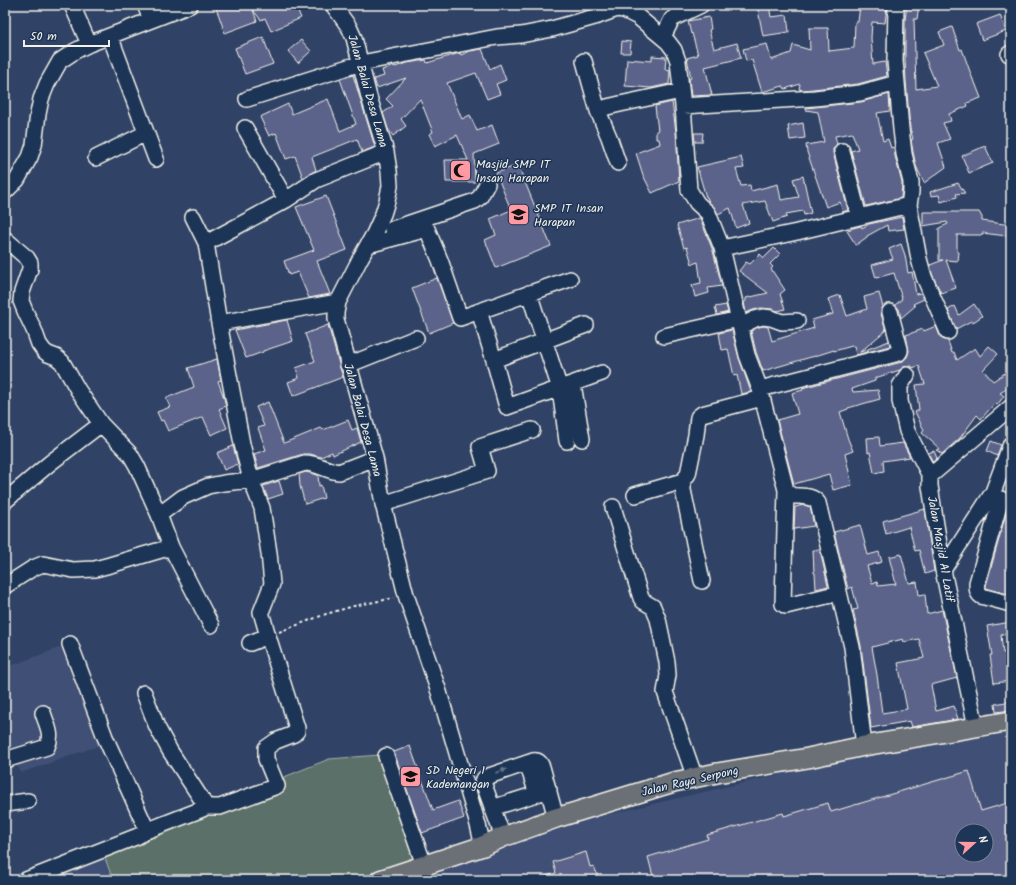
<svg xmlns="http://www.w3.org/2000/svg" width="1016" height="885" font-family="Kalam,sans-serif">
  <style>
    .built { fill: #415074; fill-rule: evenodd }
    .green { fill: #5b6f6a; stroke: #a8b0a9 }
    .building { fill: #5b648b; stroke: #f4f1e8; fill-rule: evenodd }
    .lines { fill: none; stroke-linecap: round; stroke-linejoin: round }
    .minor-casing { stroke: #f4f1e8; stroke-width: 18 }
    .major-casing { stroke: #f4f1e8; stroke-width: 22 }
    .path { stroke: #f4f1e8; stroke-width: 2; stroke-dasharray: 3 3; stroke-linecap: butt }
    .minor { stroke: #1d3557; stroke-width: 15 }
    .major { stroke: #6b6f75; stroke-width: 19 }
    .oneway { fill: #68778a }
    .labels { text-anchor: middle; stroke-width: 3; stroke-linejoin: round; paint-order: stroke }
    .street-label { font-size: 12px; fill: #f4f1e8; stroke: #1d3557 }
    .poi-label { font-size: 12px; fill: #f4f1e8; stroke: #1d3557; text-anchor: start }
  </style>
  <rect width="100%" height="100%" fill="#304367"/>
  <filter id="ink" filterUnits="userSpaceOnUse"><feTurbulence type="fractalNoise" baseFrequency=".025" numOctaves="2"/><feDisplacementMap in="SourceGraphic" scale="8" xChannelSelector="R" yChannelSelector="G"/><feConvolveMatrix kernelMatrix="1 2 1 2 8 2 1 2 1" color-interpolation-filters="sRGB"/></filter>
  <g filter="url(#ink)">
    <path class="built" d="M72,643L109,742L21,773L5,742V668Z
      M1011,730V880H410L542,830L875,752ZM962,831H986V855H962Z
      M102,850L113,880H24Z"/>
    <path class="green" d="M392,754L427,859L367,880H113L102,850L329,759Z"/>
    <path class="building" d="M215,5H295L301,18L271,31L265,18L261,20L253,10L257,21L225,33Z
      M757,5H769L771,17L787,15L789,32L763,36Z
      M860,5H887L885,23L872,22L871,38L873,64L885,62L887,76L858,84L804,90L799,89L800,84L785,89L783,86L762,92L752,60L746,61L743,49L767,44L771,60L791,53L793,45L810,50L809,28H828L829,51L854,48L855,22H858Z
      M907,5H919L917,19H914L916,89L937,86L923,53L944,45L939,32L952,27L960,50L962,49L973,80H974L981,98L967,103L968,106L949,114L951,121L943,123L950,139L938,143L946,167L924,183L916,166L913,152L911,140L913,139L910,128L906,81L905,59V20Z
      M1000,15L1006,31L982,40L976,24Z
      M709,17L711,29L709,30L714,49L737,43L741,58L705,67L712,95L691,96L689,79L691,78L687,58L698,55L692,33L691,34L688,21Z
      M263,37L273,64L245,74L235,48Z
      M301,40L311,51L298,63L288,51Z
      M622,41L631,42L630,53H621Z
      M482,49L490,69L500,64L506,80L496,84L500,94L487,99L476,73L447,83L462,119L470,115L477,131L492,125L499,144L474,154L475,182H446L445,160H468L457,135L435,146L429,134L433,132L420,99L401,119L406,126L393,136L388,129L383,113L393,106L386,99L406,78L377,88L374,79L384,76L382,70L394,66L395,67L407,63L426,60L427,63L453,55L460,53L461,55L470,51Z
      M652,56L666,57L665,69L670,70V71L669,84L651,88L625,86L627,59L652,61Z
      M353,75L375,147L362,152L357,139L312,157L316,170L303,178L295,156L286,159L276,133L269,136L260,117L288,104L292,114L328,99L340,131L356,124L340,79Z
      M889,94L890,111L877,113L883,141L888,139L891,148L894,147L895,156L902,183L901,198L866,206L851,151L858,149L852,133L835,136L837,144L833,149V153L848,210L843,212L840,202L826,207L807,152L806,145L824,142L818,112L806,110V108L861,102Z
      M672,102L676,132L679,181L652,193L643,175L636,153L660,144L659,139H656V131H658L655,106Z
      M803,123L805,138L790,140L788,126Z
      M694,133H703L702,142H695Z
      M985,146L993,163L969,173L962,156Z
      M741,157L744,168L736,169L741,186L750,185L751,191L778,184L781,200L799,197L793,179L803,176L811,213L804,215L803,211L786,214L787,217L773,222L765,201L743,205L749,223L736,228L730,208L718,214L714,207L709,202L707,197H706L697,167Z
      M518,165L551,246L496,268L485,240L496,235L490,219L511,210L496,173Z
      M958,183L965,193L956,194L957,197L941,202L939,195L931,196L930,192Z
      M326,196L347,250L317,261L330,294L309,298L298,272L289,275L284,261L314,250L296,207Z
      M923,212H979L982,217V221L1011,225V232H1007V236L982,233V235H957V252H959L958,261L946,260L956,288L941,293L932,274L930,265L943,260H939V228L948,224L947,222L923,226Z
      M902,217L904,229L888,231L887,225L867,236V237L856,245L847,231L853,228L861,226L862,228L869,224Z
      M700,218L713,251L722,286L708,288L709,293L695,297L692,285L701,283L698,262L692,264L687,247L684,248L677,225Z
      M901,244L905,255L908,273L912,272L916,294L921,293L924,299L913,304L915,306L901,318L899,309L895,305L902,299L894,273L876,278L872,265L893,259L889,249Z
      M774,248L780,254L770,264L773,267L771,269L785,290L780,294L785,309L778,311L772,309L761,308L753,310L746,313L744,302L746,301V298L768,293L739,271L746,262L750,264L760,254L764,258Z
      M437,278L453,323L429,333L412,288Z
      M879,293L883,307L881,310V314L886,330L860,352L889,341L890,346L856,355L854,346H852L834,351V350L812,357H811L763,371L756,352L751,331L758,327L764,326L768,327L772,341L814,328L812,320L833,314L828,299L840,295L847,316L867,309L864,297Z
      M974,304L982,316L972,323L971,321L956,329L948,310L955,306L959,315Z
      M726,305L728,312L717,315L715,307Z
      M287,320L293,341L263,351V352L246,358L235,330Z
      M328,325L339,364L340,368L343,377L293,396L288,382L299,378L296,368L315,361L305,334Z
      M936,326L940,336L942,339L948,341L952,353L954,352L957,360L975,348L980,356L989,346L998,354L983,370L993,381L1005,373L1011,382V386L1000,393L1004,396L997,405L995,403L981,419L977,415L960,438L942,454L936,450L940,449L922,433L924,430L915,412L919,410L916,385L925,384L919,366L912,368V366L903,367L900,370L875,378V381L852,389L853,392L878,390L880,399L848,408V409L840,412L848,439L853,451L845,454L852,485L833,490L829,474L794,484L777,420L798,414L792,393L803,390L802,388L902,362L907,357L909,351L906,335L923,329L924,331Z
      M732,330L739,358L751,392L741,394L737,375L734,376L728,349L722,350L719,333Z
      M217,359L221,380L218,381L224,398L226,406L219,409L227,428L211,435L203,417L168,431L163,420L161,421L157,412L170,407L166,398L194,387L188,368Z
      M268,402L284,443L321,428L323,430L348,420L352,430L357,428L361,442L333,455L332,452L321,457L310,454H303L258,468L254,454L266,450L258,428L264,426L256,407Z
      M879,437L880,446L903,443L910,457L883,461L884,471L874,473L870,452L868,453L867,438Z
      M991,441L1001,445L997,456L987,451Z
      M233,446L238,464L224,470L217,453Z
      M934,451L937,458L933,462L928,453Z
      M306,472L318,475L319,486L321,485L324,498L305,504L300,486L299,474Z
      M279,481L283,494L268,499L263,486Z
      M804,505L810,507L814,526L794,529L795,507Z
      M1008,506H1011V595L986,588V586Z
      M925,509L934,571L925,574L919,550L915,551L909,527L886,534L883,521Z
      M860,525L868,555L879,552L882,562L867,566L872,583L877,582L878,586L896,584L889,557L901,554L909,583L917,582L919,595L925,594L927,614L942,610L957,678L931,685L936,711L954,706L958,719L912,727L910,721L871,728L861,646L853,610L858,609L852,587L848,589L834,532ZM903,639L904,642L919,639L924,658L898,663L907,709L882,713L877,675L872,647Z
      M813,550H820L828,586L816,589L815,573H814Z
      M1011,622V634L1001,635L1003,653L1011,652V681L994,683L990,655H992L987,626Z
      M1011,701V710L996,712L995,704Z
      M410,746L433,810L458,801L464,818L422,833L394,752Z
      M969,771L981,811L1011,802V880H654L648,857L708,839L707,835L783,813L784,816L828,803L831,812ZM962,831H986V855H962Z
      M586,852L590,867L594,866L599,880H540V878L556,873L553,862Z"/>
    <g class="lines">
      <defs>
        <path id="minor" d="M72,5L89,44
          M145,5L151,19
          M333,5L349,27L354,38L369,97L386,152L389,171L390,186L387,201L383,214L374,234L361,257L338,302L336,313V319L375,458L383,504L406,595L439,692L478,825L483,846
          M110,36L156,159
          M663,37L672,19L701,5
          M1009,54L1011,53
          M584,61L598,111
          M897,83L901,129L904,154L911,182V192L909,205L919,259L924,277L948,332
          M247,99L361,63L497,37L521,35L552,29L598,16L617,9L624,10L638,17L668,42L674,50L678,61L683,106L689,190L697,203L708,213L722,248L747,355L760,389L786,490L790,495C799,497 812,494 818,503L852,647L864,746
          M683,106L815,98L860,93L897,83L895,61L896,5
          M245,128L286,200
          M842,151L859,217
          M96,158L146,133
          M618,163L609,137L598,111L607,107L620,104L681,91
          M5,192L17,180L30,157L34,145L38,114L41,99L47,84L60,61L75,51L89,44L190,5
          M193,217L206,243L219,323L242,444L251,480L262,508L269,553L272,584L261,612L268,636L297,728V731L294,734L276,741L266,748V759L277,786L220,807H204
          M392,229L475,201L480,197L487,184
          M5,239L27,258L30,263V269L22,292L21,301L25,311L34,330L39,344L44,351L48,354L56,357L62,362L78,390L101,424L130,454L137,466L159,515L171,547L211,625
          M206,243L286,200L316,180L386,152
          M368,245L427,229L440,260L460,318L570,279
          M722,248L797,232L909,205
          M529,293L560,389L567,441
          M479,311L494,360L507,407L602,373
          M219,323L338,302
          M741,326L755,319L763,317L771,318L782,322L797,321
          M664,336L739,319
          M494,360L586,325
          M348,365L416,338
          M907,375L900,386V401L907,431L930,476
          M573,384L582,439
          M760,389L899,353L900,351V349L890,312
          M786,490L783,604L786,606L839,593
          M635,495L683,481
          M1001,499L977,583C977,588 977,593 981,596L1011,604
          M5,501L50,463L101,424
          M383,504L487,471L480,447L532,430
          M613,507L641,598L643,601L653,607L655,612L658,619L667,662L668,675L665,692L695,778
          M159,515L183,497L208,486L224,483L251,480L305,463C317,463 327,471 339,472L375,458
          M943,570L993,492L1011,444
          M702,581L683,490V481L688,474L696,435L698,417L702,414L762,398
          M5,586L33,568L43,564L73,570L95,569L110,565L171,547
          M250,643L268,636
          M144,693L157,727L170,751L204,803C205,807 204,809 200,810L146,831
          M976,727L943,570L930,486V476L1011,407
          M386,756L424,865
          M5,760L47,747C53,734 47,726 43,713
          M527,763L537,794
          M5,804L28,801
          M492,808L549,790
          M503,837L483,782L484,779L489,776L533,761C539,760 540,763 542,767L556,818
          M26,880L138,836L146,831V828L105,737L70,644"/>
        <path id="major" d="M380,880L483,846L503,837L556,818L674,782L717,773L808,758L864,746L1011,721"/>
      </defs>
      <use href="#minor" class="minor-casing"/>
      <use href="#major" class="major-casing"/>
      <path class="path" d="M279,632L326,614L354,606L394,598"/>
      <use href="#minor" class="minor"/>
      <use href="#major" class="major"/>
    </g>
    <defs><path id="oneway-solid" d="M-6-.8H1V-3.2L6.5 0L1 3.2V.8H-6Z"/></defs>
    <use class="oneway" href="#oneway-solid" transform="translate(501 771) rotate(-19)"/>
  </g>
  <defs>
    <symbol id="mosque-square" viewBox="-11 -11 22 22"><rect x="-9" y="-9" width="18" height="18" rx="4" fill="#ff9aa2" stroke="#1d3557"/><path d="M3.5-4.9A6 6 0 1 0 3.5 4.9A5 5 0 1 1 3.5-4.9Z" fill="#111"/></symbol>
    <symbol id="school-square" viewBox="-11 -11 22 22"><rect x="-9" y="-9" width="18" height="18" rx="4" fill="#ff9aa2" stroke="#1d3557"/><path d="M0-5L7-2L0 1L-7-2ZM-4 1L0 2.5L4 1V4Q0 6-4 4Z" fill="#111"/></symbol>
  </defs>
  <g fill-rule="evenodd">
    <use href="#mosque-square" x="448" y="158" width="25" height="25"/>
    <use href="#school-square" x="506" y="202" width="25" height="25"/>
    <use href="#school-square" x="398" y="764" width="25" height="25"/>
  </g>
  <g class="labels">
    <g class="street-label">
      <text transform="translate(368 91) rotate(74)" y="4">Jalan Balai Desa Lama</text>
      <text transform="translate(363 420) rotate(75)" y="4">Jalan Balai Desa Lama</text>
      <text transform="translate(941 549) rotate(80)" y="4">Jalan Masjid Al Latif</text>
      <text transform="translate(690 781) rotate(-13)" y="4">Jalan Raya Serpong</text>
    </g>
    <g class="poi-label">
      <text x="476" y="168">Masjid SMP IT<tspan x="476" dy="14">Insan Harapan</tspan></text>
      <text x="534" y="212">SMP IT Insan<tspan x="534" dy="14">Harapan</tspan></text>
      <text x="426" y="774">SD Negeri 1<tspan x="426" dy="14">Kademangan</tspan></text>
    </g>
  </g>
  <rect width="1016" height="885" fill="none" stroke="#1d3557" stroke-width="20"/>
  <rect x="10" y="10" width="996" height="865" fill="none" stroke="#f4f1e8" stroke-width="1.5" filter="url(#ink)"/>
  <g transform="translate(974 843) rotate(69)"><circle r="19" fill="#1d3557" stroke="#738091"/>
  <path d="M0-3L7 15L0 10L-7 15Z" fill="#ff9aa2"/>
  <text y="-6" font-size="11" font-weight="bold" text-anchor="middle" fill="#f4f1e8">N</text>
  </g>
  <path d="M24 40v6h85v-6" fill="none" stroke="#f4f1e8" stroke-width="2"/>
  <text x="30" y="40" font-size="12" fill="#f4f1e8" stroke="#1d3557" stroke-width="3" paint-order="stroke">50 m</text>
</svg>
